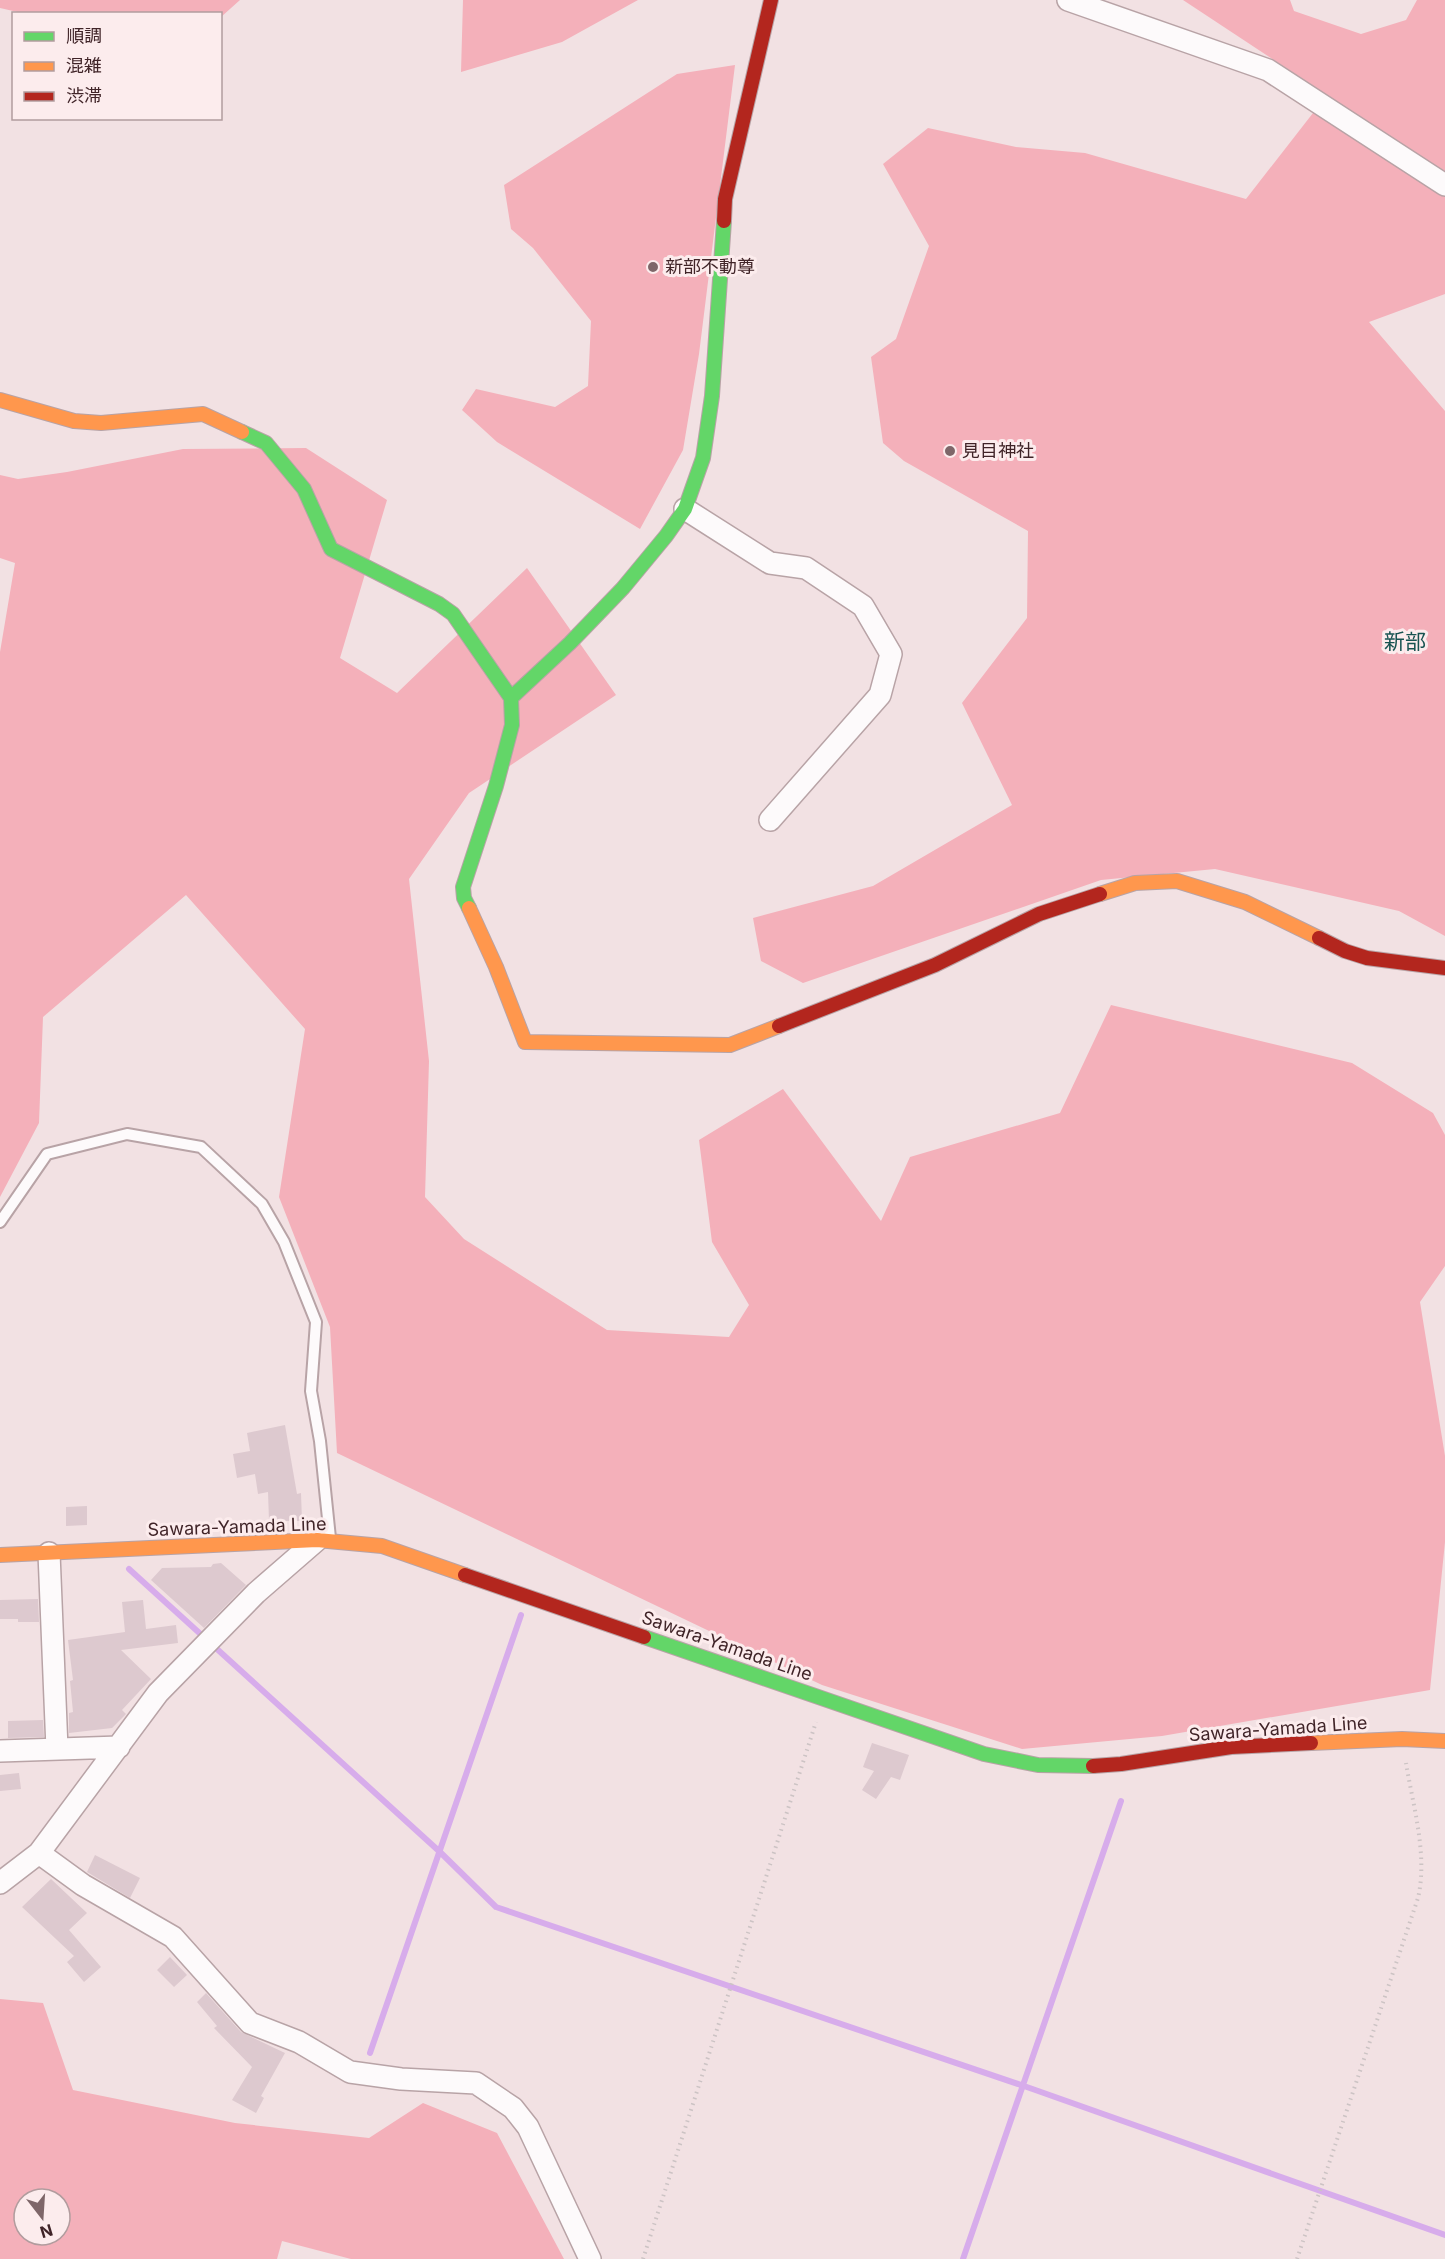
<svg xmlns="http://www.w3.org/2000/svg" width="1445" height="2259" font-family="Inter,'Noto Sans JP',sans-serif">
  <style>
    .forest { fill: #f4b0ba; fill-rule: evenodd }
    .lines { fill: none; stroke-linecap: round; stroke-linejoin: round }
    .stream { stroke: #d7aceb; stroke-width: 6 }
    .building { fill: #ddc9cf }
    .lane-casing { stroke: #b8a3a6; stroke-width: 14 }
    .street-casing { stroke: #b8a3a6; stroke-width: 24 }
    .fast-casing { stroke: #b8a3a6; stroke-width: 16 }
    .slow-casing { stroke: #b8a3a6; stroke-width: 16 }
    .jam-casing { stroke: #b8a3a6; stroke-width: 16 }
    .path { stroke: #ccc3c4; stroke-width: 4; stroke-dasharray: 1.5 4.5; stroke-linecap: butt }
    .lane { stroke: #fdfafb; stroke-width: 10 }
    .street { stroke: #fdfafb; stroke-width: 21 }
    .fast { stroke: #63d668; stroke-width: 14 }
    .slow { stroke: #ff974d; stroke-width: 14 }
    .jam { stroke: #b3261e; stroke-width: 14 }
    .poi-dot { fill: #7e6669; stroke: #fceced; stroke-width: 2 }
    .labels { text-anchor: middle; stroke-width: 6; stroke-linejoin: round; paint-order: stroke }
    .poi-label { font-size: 18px; fill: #402428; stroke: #fceced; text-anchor: start }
    .street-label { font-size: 18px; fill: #402428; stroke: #fceced }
    .quarter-label { font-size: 21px; fill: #175351; stroke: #fceced }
  </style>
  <rect width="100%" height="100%" fill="#f2e1e3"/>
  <path class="forest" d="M0,0H240L221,17L220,14L22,13L0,8Z
    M463,0H638L562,42L461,72Z
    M1183,0H1290L1294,11L1361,34L1406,20L1417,0H1445V294L1369,322L1445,411V936L1399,911L1215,869L1101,880L803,983L761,961L753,918L873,886L1012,805L962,703L1027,618L1028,531L904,461L883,443L871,357L896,339L929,246L883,164L928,128L1016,147L1085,153L1246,199L1327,95Z
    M735,65L699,354L683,450L640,529L497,442L462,410L476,389L555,407L588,386L591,321L533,248L511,229L504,185L677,74Z
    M306,448L387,500L340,658L397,693L527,568L616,695L469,793L409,879L429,1061L425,1197L464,1239L607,1330L729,1337L749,1305L712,1242L699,1140L783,1089L881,1221L910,1157L1060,1113L1111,1005L1352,1063L1433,1113L1445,1135V1266L1420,1302L1445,1456V1542L1430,1690L1162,1736L1022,1749L822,1685L337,1453L330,1327L279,1197L305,1029L186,895L43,1017L39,1123L0,1197V652L15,563L0,558V475L18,479L67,472L183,449Z
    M0,1999L43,2003L73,2090L235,2123L369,2138L423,2103L497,2133L564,2259H351L282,2241L277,2259H0ZM24,2199H60V2235H24Z"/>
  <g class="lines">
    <path class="stream" d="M129,1569L440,1852L496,1907L1024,2086L1445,2235
      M370,2053L521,1615
      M963,2259L1121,1801"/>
  </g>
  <path class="building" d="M285,1425L297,1494L301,1493L302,1521H269L268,1492L258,1494L255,1474L237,1478L233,1454L250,1451L247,1433Z
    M87,1506V1525L66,1526V1507Z
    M221,1563L246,1585L204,1628L151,1580L162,1568L211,1567L213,1564Z
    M38,1599L39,1622H18V1619H0V1600Z
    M143,1600L146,1629L176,1625L178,1643L121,1650L151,1679L122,1710L126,1714L112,1728L69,1733V1713L73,1712L70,1681L73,1680L68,1640L125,1632L122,1602Z
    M43,1720L44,1737L8,1738V1721Z
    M872,1743L909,1755L900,1780L891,1777L876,1799L862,1790L874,1771L863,1767Z
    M19,1773L21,1789L0,1791V1775Z
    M95,1855L140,1878L130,1898L87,1872Z
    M51,1879L87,1913L69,1930L101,1967L84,1982L67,1962L74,1956L22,1907Z
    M170,1957L187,1975L174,1987L157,1970Z
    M206,1993L241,2032L285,2053L261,2096L264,2098L256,2113L232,2100L252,2067L214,2028L217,2026L197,2002Z"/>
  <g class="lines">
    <defs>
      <path id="lane" d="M0,1222L47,1154L127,1134L201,1147L262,1204L284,1242L316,1322L311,1391L320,1441L330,1538"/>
      <path id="street" d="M1068,0L1268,70L1445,185
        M685,509L770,563L806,568L863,606L891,654L880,695L770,820
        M49,1553L57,1749
        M0,1751L119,1747
        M39,1853L83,1885L173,1937L250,2023L299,2042L350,2072L401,2079L476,2083L513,2108L528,2127L590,2259
        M0,1883L39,1853L158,1693L256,1593L317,1540"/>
      <path id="fast" d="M242,432L266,443L304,489L331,549L439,604L453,614L511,698L512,725L496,786L463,887L464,898L469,908
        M511,698L570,643L623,588L666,536L685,509L703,458L712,396L724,221
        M644,1637L984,1754L1038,1765L1093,1766"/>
      <path id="slow" d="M0,400L74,421L101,423L203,414L242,432
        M1100,894L1135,883L1177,881L1245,902L1319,938
        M469,908L496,967L525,1042L730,1045L779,1026
        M0,1555L317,1540L382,1546L465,1575
        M1311,1743L1402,1739L1445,1741"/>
      <path id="jam" d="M724,221L725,199L771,0
        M1319,938L1345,951L1367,958L1445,968
        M779,1026L935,965L1039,914L1100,894
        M465,1575L644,1637
        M1093,1766L1121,1764L1231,1747L1311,1743"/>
    </defs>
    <use href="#lane" class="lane-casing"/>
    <use href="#street" class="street-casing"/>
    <use href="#fast" class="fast-casing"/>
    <use href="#slow" class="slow-casing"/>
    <use href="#jam" class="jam-casing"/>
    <path class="path" d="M643,2259L816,1722
      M1297,2259L1418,1898C1428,1855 1413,1806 1406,1763"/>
    <use href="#lane" class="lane"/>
    <use href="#street" class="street"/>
    <use href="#fast" class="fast"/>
    <use href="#slow" class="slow"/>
    <use href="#jam" class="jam"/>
  </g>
  <g class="poi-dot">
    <circle cx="653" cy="267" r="6"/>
    <circle cx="950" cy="451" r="6"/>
  </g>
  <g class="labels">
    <g class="poi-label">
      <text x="665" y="273">新部不動尊</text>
      <text x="962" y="457">見目神社</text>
    </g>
    <g class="street-label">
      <text transform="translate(237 1527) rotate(-2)" y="6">Sawara-Yamada Line</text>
      <text transform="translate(727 1646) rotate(19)" y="6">Sawara-Yamada Line</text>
      <text transform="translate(1278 1729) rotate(-4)" y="6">Sawara-Yamada Line</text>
    </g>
    <g class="quarter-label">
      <text x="1405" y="649">新部</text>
    </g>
  </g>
  <rect x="12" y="12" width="210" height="108" fill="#fceced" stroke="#b19c9e" stroke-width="1.5"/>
  <rect x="24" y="32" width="30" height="9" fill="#63d668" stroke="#b19c9e" stroke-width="1.5"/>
  <text x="66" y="42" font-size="18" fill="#402428">順調</text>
  <rect x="24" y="62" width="30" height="9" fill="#ff974d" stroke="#b19c9e" stroke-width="1.5"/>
  <text x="66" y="72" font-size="18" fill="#402428">混雑</text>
  <rect x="24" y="92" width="30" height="9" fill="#b3261e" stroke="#b19c9e" stroke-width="1.5"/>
  <text x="66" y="102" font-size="18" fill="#402428">渋滞</text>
  <g transform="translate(42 2217) rotate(163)"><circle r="28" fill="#fceced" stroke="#b19c9e" stroke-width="1.5"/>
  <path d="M0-4.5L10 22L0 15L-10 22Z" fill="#7e6669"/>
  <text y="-9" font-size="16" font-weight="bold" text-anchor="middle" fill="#402428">N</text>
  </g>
</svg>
